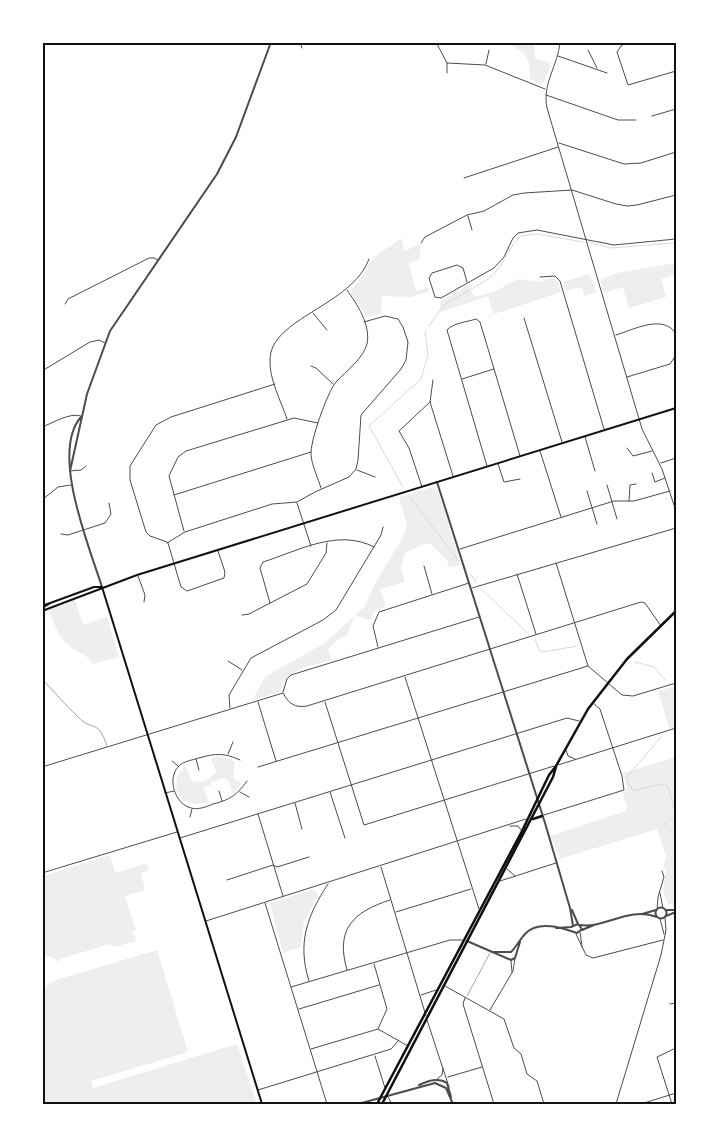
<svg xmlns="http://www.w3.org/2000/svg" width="719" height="1147" font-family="'IBM Plex Sans',sans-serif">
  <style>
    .green { fill: #eee }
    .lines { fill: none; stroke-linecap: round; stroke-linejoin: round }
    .stream { stroke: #d9d9d9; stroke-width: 1 }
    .service { stroke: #4c4c4c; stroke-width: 0.5 }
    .minor { stroke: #4c4c4c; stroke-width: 1 }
    .tertiary { stroke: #4c4c4c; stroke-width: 2 }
    .secondary { stroke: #111; stroke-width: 2 }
    .trunk { stroke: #111; stroke-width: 2.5 }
    .neatline { fill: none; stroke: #111; stroke-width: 2 }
  </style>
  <rect width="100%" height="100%" fill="#fff"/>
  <path class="green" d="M509,43H534L535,58L551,63L545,81L541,84L530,79C530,58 527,55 509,43Z
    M401,238L405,251L418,245L421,247L419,260L409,263L416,291L428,287L429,291L411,297L382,296L381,314L366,317L350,290C361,282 363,272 371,262C378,252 392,246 401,238Z
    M676,263V274L661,279L666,297L629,308L623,287L604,293L600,280L617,273Z
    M589,274L595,290L598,292L584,296L582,287L565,291L563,282Z
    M550,277L558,281L561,292L494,314L483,321L493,313L488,296L441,312L440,302L468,285L474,297L494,292L518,279L541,282Z
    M436,486L461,565L449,568L447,560L430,543L419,546L405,553L401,567L405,582L380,589L386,606L374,611L371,621L355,615L347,635L337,640L328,649L332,660C309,667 288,667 280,692L252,700L266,676L325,643L365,606L377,580L402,539L407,525L399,497Z
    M75,600L83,625L107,617L119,657L93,664C86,653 77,653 68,645C58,636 54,623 49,610Z
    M676,686V726L669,728L658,691Z
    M219,756L234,761V779L241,783L233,795L229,781L224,778L210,782L211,785L203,787L209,802C193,807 182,804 176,788L177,777L185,766L191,780C201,785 209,780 216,772L211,758Z
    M676,757V905L668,904L663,890L666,869L663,868L666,856L657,829L560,859L550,836L626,811L627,808L623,793L627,789L623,773Z
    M110,855L115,873L147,863L149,870L141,873L145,890L125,896L136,930L133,931L136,941L114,947L110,944L60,959L59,962L50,956L43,957V876Z
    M312,890L316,891L318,896L304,921L301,947L283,953L270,903Z
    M157,950L188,1052L91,1081L93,1088L237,1044L257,1104H43V987L56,980Z"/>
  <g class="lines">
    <path class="stream" d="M588,242L611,248L674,243
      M429,326L444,305L487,280L499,268L514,243L521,236L537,234L583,242
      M403,487L369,426L421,379L428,355L425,332L427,329
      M410,497L458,560
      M471,574L476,583
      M482,590L529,634
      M535,639L539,650L543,652L577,646
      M635,662L654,667L666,681
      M674,727L676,724
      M661,737L626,778L633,791L661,784L668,786L676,814L665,824L676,835"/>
    <path class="service" d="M42,679C54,691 65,705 78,717C92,732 98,718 107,746
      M467,996L490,953"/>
    <path class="minor" d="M300,42L302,48
      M436,42L447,63V73
      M560,42C558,66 542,83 547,108L642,429L662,469L676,511
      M627,42L621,46L617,52L628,85L676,71
      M588,50L597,68
      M558,56L607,73
      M447,63L485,65L545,89
      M486,64L489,50
      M546,95L618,120H636
      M652,116L676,109
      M559,143L624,164L641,163L676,152
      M464,178L558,147
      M468,216L472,230
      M421,243L425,237L467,215L484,211L513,195L524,193L572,190L616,204L627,206L637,205L676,195
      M540,277L555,276L560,281L604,429
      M467,282L463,268L457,265L432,273L429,278L435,297L441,298L494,268L504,257L513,238L518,233L537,230L614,245L676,239
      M65,304L68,299L149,258H154L158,260
      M313,313L327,330
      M524,318L562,442
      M616,335C633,330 664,313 676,334
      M311,366L316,368L333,384
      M42,371L90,342L99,340L105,343
      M627,377L670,364L676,355
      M462,379L494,369
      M433,380L430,402L453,476
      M287,419C281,401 269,379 270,360C270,318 352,306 369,259
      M42,427C53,423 70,412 81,416
      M585,437L595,471
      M627,448L633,456L652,451
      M540,451L561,517
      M661,463L676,458
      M498,464L504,482L520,479
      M487,466L447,330C453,323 467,322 476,319L480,322L520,456
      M357,470L375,477
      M70,471L81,470L86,466
      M652,473L655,482L665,478
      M607,485L617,519
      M422,487L409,448L399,431L430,402
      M321,488C318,478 312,466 311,455C310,441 327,393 336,382C346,371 363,359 367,344C371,325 357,304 347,290
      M587,491L597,524
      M174,495L311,452
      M42,500L58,487L71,485
      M629,501L630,485L636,484
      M297,503L311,546
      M184,531L169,476L178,457L186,451L294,418L318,423
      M61,534L68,535L105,523L111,514L109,503
      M167,542L150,536L146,532L130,480V466L156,425L171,417L275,384
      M167,543L185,532L272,504L297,502L315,492L349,477L356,469L358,460L361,415L401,369L406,360L408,342L403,327L398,319L385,316L364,322
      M168,543L181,587L187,591L224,578L225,572L218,551
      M460,549L614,501H634L670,491
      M556,563L588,666L622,695L633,696L676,683
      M424,566L432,594
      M517,574L536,634
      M138,576L145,595L144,602
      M472,588L676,528
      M270,603L260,568L263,562C298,551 338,528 374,547
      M242,615L249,614L307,584L326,553L327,543
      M378,647L373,626L379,612L469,583
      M228,661L242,670
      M405,677L479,909
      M283,692L287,679L291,675L479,617
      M258,702L276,761
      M325,702L364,825L554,766
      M230,708L229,695L251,658L323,620L336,610L381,535L383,527
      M566,750L568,756L575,759
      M228,754L233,742
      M196,759L199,770
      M240,760C225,753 216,753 199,758C193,760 183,761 178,767C167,779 175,804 191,808C198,810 206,807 213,804C230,800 237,795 247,781
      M172,761L178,766
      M558,765L676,728
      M42,767L283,693C289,704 295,708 307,706L641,602L645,603L661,626
      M258,767L588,666
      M219,791L222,801
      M240,792L249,797
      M330,792L345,838
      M165,793L174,791
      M295,803L302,829
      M258,814L283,896
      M544,815L624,790L622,776L600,709L593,703
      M190,817L192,809
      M510,826H518L521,830
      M180,838L567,718L579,721
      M381,867L426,1016
      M507,869L515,876
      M42,873L177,832
      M227,880L273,865L277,867L309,857
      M500,881L556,863
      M660,893L663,908
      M265,903L327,1104
      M657,910L658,897L664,877L662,871
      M396,912L471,889
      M660,919L664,934
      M206,921L526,819
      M580,932L582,947
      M576,934L586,955L593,958L663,940
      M511,961L512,972
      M347,970C335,929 353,912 390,900
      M309,981C297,943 307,916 328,884
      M445,986L504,1019L514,1048L521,1054L527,1074L537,1081L544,1104
      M291,987L450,940H463
      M421,995L436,990
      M465,998L463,1004L494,1104
      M670,1004L676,1003
      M299,1009L379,985
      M490,1010L513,971L515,958
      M427,1020L449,1087
      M378,1029L408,1046
      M311,1049L378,1029L387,1009L374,964
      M375,1056L385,1088
      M448,1077L482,1067
      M437,1079L442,1075L443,1068
      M258,1090L391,1049L399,1040
      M388,1097L392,1104
      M616,1104L661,955L666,930L665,917
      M641,1104L676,1093
      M672,1104L657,1057L676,1048"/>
    <path class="tertiary" d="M81,417C50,452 89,546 102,587
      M70,471L87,394L110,331L217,174L236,137L271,42
      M437,482L545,823L570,908L573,926
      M655.5 913a5.5 5.5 0 1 1 11 0a5.5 5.5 0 1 1-11 0Z
      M572,910L578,924
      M667,910H676
      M642,914L656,910
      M666,916L676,912
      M580,925C604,929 629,906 657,917
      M582,930L594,925
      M467,941L511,960L515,958L520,942
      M493,952H511C517,946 520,939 526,933C539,920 563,928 577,933L582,929L578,924L571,927L556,928
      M419,1085C428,1081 438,1077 447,1083L451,1097
      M358,1104L435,1083L446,1088L453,1104"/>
    <path class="secondary" d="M102,587L262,1104
      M42,606L94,587H102
      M42,608L49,604
      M42,611L137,575L676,408"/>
    <path class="trunk" d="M533,819L542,816
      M377,1104L522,831L549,775L556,766L588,709L627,659L676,611
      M382,1104L553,777L556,767"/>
  </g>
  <rect width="719" height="1147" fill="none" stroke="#ffffff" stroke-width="88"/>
  <rect x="44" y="44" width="631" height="1059" class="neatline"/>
</svg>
